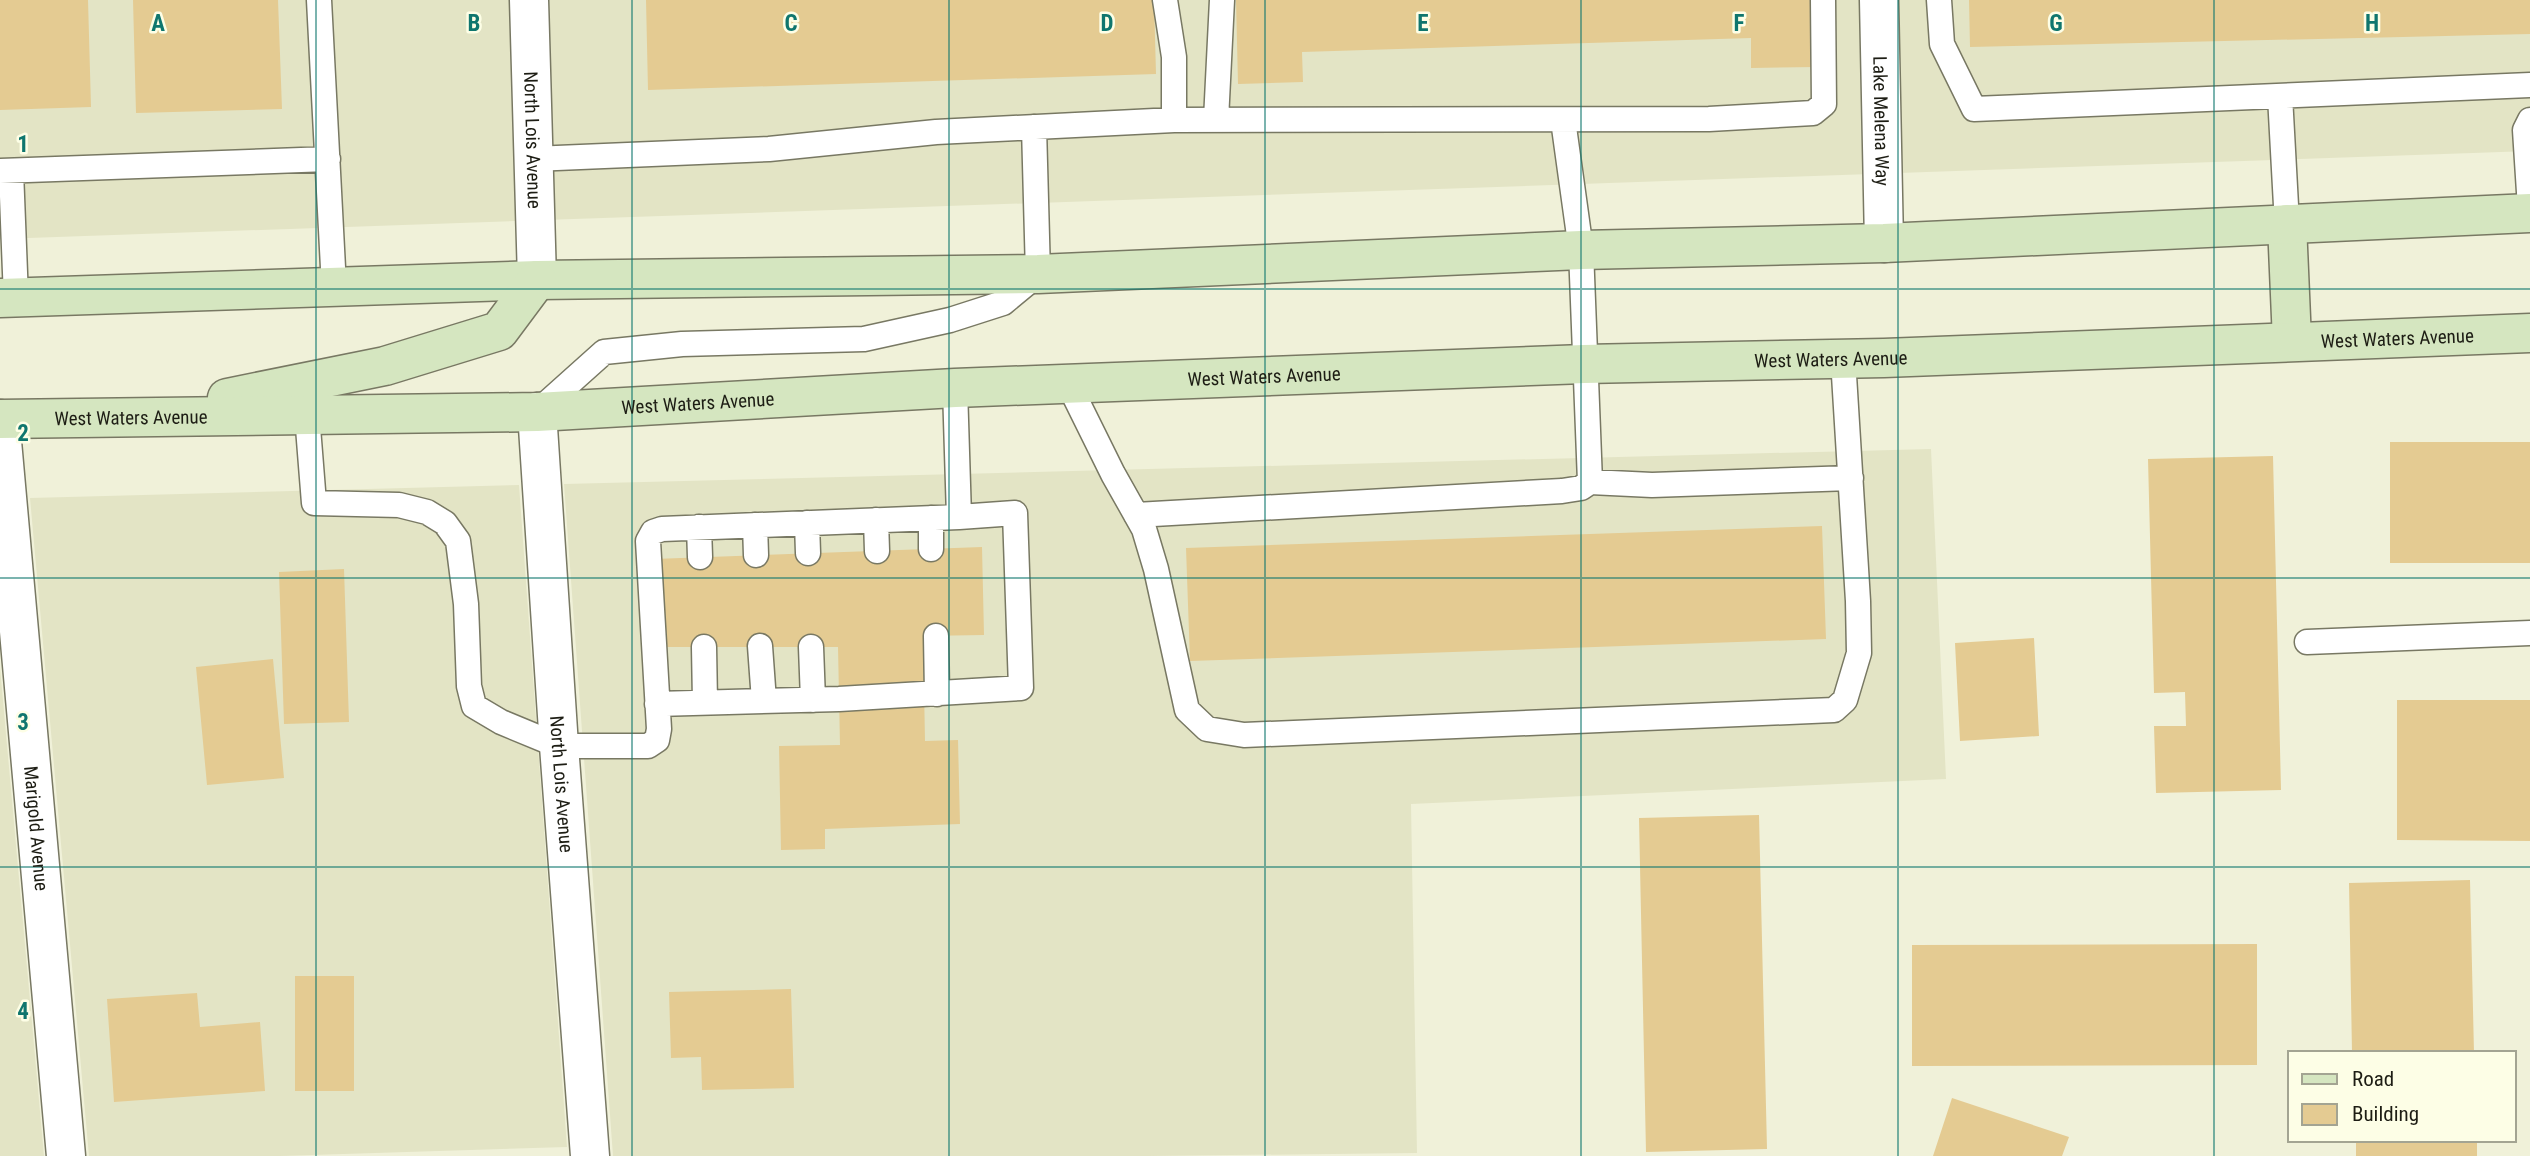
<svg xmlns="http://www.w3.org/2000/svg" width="2530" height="1156" font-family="'Roboto Condensed',sans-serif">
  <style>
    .built { fill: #e3e4c5 }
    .building { fill: #e4cb92 }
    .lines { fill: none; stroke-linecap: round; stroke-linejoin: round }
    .lane-casing { stroke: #787863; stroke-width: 27 }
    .street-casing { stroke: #787863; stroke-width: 41 }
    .secondary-casing { stroke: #787863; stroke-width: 41 }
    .lane { stroke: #fff; stroke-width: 24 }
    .street { stroke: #fff; stroke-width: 38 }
    .secondary { stroke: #d5e6c0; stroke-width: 38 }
    .grid { fill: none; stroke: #0f766e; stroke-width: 2; stroke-opacity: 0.55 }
    .labels { text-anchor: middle; stroke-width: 5; stroke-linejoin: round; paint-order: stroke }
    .street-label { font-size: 19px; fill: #1d1d14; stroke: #fdfee6 }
    .grid-label { font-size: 23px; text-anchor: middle; font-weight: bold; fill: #0f766e; stroke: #fdfee6; stroke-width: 5; stroke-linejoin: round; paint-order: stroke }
  </style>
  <rect width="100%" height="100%" fill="#f0f1d9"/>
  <path class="built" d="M0,0H2530V151L0,239Z
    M1931,449L1946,779L1411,804L1417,1153L1148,1156H613L564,484Z
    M519,485L567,1147L280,1156H89L30,498Z
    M0,667L44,1156H0Z"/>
  <path class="building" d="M0,0H88L91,107L0,110Z
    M133,0H278L282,109L136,113Z
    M646,0H1154L1156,74L648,90Z
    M1236,0H1814L1816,67L1751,68V38L1302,52L1303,82L1238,84Z
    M1969,0H2530V34L1970,47Z
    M2390,442H2530V563H2390Z
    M2273,456L2281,790L2156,793L2154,726H2186L2185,692L2154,693L2148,459Z
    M1822,526L1826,639L1190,661L1186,548Z
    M982,547L984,635L923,636L925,741L958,740L960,824L825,829V849L781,850L779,746L840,745L838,647H657L654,559Z
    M344,569L349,722L284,724L279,572Z
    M2034,638L2039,736L1960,741L1955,643Z
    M273,659L284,778L207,785L196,667Z
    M2397,700H2530V841L2397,840Z
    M1759,815L1767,1149L1646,1152L1639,818Z
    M2470,880L2474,1053H2352L2349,883Z
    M2257,944V1065L1912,1066V945Z
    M295,976H354V1091H295Z
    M791,989L794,1088L702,1090L701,1057L671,1058L669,992Z
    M197,993L200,1027L260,1022L265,1091L114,1102L107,999Z
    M1952,1098L2069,1137L2062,1156H1933Z
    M2356,1140H2477V1156H2356Z"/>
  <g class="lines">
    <defs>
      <path id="lane" d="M319,0L334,287
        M1939,0L1942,44L1974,109L2530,85
        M2280,96L2287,224
        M1174,120L1709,119L1813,113L1824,104L1823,0
        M1216,120L1222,0
        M1563,120L1581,250L1590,482
        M2530,120L2525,130L2530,208
        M533,159L769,149L936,132L1174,120V57L1165,0
        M0,171L328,159
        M11,171L16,298
        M1069,385L1113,474L1144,529L1156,569L1187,710L1207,729L1244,735L1834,710L1845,700L1859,653L1858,601L1843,359
        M537,412L604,352L682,344L864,339L950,320L1003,303L1038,274L1034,127
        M307,415L314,503L399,505L427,512L445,523L458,541L466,604L469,686L474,706L501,722L559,746H648L657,740L659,729L648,541L653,532L662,529L959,517L955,388
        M1136,515L1562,491L1581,488L1590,482L1652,485L1851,478
        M931,518V549
        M876,520L877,551
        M807,523L808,553
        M755,525L756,555
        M699,527L700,557
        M936,636L937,694
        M2307,642L2530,633
        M760,646L764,701
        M704,647L705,702
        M811,647L813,700
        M657,704L839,699L1021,688L1015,513L959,517"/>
      <g id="street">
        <path id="s1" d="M529,0L537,280"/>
        <path id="s2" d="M1879,0L1884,243"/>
        <path id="s3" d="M537,412L559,746L590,1156"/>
        <path id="s4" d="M0,419L66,1156"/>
      </g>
      <g id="secondary">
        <path d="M2287,224L2292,341"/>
        <path d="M0,298L537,280L1038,274L1581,250L1884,243L2530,213"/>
        <path d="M227,398L385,366L499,331L537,280"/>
        <path id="s5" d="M0,419L537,412L955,388L1584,364L1884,358L2530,333"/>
      </g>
    </defs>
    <use href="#lane" class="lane-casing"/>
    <use href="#street" class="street-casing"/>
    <use href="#secondary" class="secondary-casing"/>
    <use href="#lane" class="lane"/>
    <use href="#street" class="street"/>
    <use href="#secondary" class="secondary"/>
  </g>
  <path class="grid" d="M316,0V1156M632,0V1156M949,0V1156M1265,0V1156M1581,0V1156M1898,0V1156M2214,0V1156M0,289H2530M0,578H2530M0,867H2530"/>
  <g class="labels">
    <g class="street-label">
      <text dy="7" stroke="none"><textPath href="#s2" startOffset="121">Lake Melena Way</textPath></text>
      <text dy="7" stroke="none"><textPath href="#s1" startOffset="140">North Lois Avenue</textPath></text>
      <text dy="7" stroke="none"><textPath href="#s5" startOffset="2399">West Waters Avenue</textPath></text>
      <text dy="7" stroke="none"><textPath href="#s5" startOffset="1832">West Waters Avenue</textPath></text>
      <text dy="7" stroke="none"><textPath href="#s5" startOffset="1265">West Waters Avenue</textPath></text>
      <text dy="7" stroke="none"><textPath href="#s5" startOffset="698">West Waters Avenue</textPath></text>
      <text dy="7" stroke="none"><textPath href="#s5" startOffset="131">West Waters Avenue</textPath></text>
      <text dy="7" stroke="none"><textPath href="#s3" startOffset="373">North Lois Avenue</textPath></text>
      <text dy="7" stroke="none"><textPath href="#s4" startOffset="411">Marigold Avenue</textPath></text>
    </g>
  </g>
  <g class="grid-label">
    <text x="158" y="31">A</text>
    <text x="474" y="31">B</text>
    <text x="791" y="31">C</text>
    <text x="1107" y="31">D</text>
    <text x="1423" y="31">E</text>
    <text x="1739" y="31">F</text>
    <text x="2056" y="31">G</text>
    <text x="2372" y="31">H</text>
    <text x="23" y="152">1</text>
    <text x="23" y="441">2</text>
    <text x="23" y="730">3</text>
    <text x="23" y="1019">4</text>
  </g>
  <rect x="2288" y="1051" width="228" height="91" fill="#fdfee6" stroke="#a3a492" stroke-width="2"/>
  <rect x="2302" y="1074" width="35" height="10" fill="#d5e6c0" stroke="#a3a492" stroke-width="2"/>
  <text x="2352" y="1086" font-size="21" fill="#1d1d14">Road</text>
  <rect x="2302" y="1104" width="35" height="21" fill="#e4cb92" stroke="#a3a492" stroke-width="2"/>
  <text x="2352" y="1121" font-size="21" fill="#1d1d14">Building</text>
</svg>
